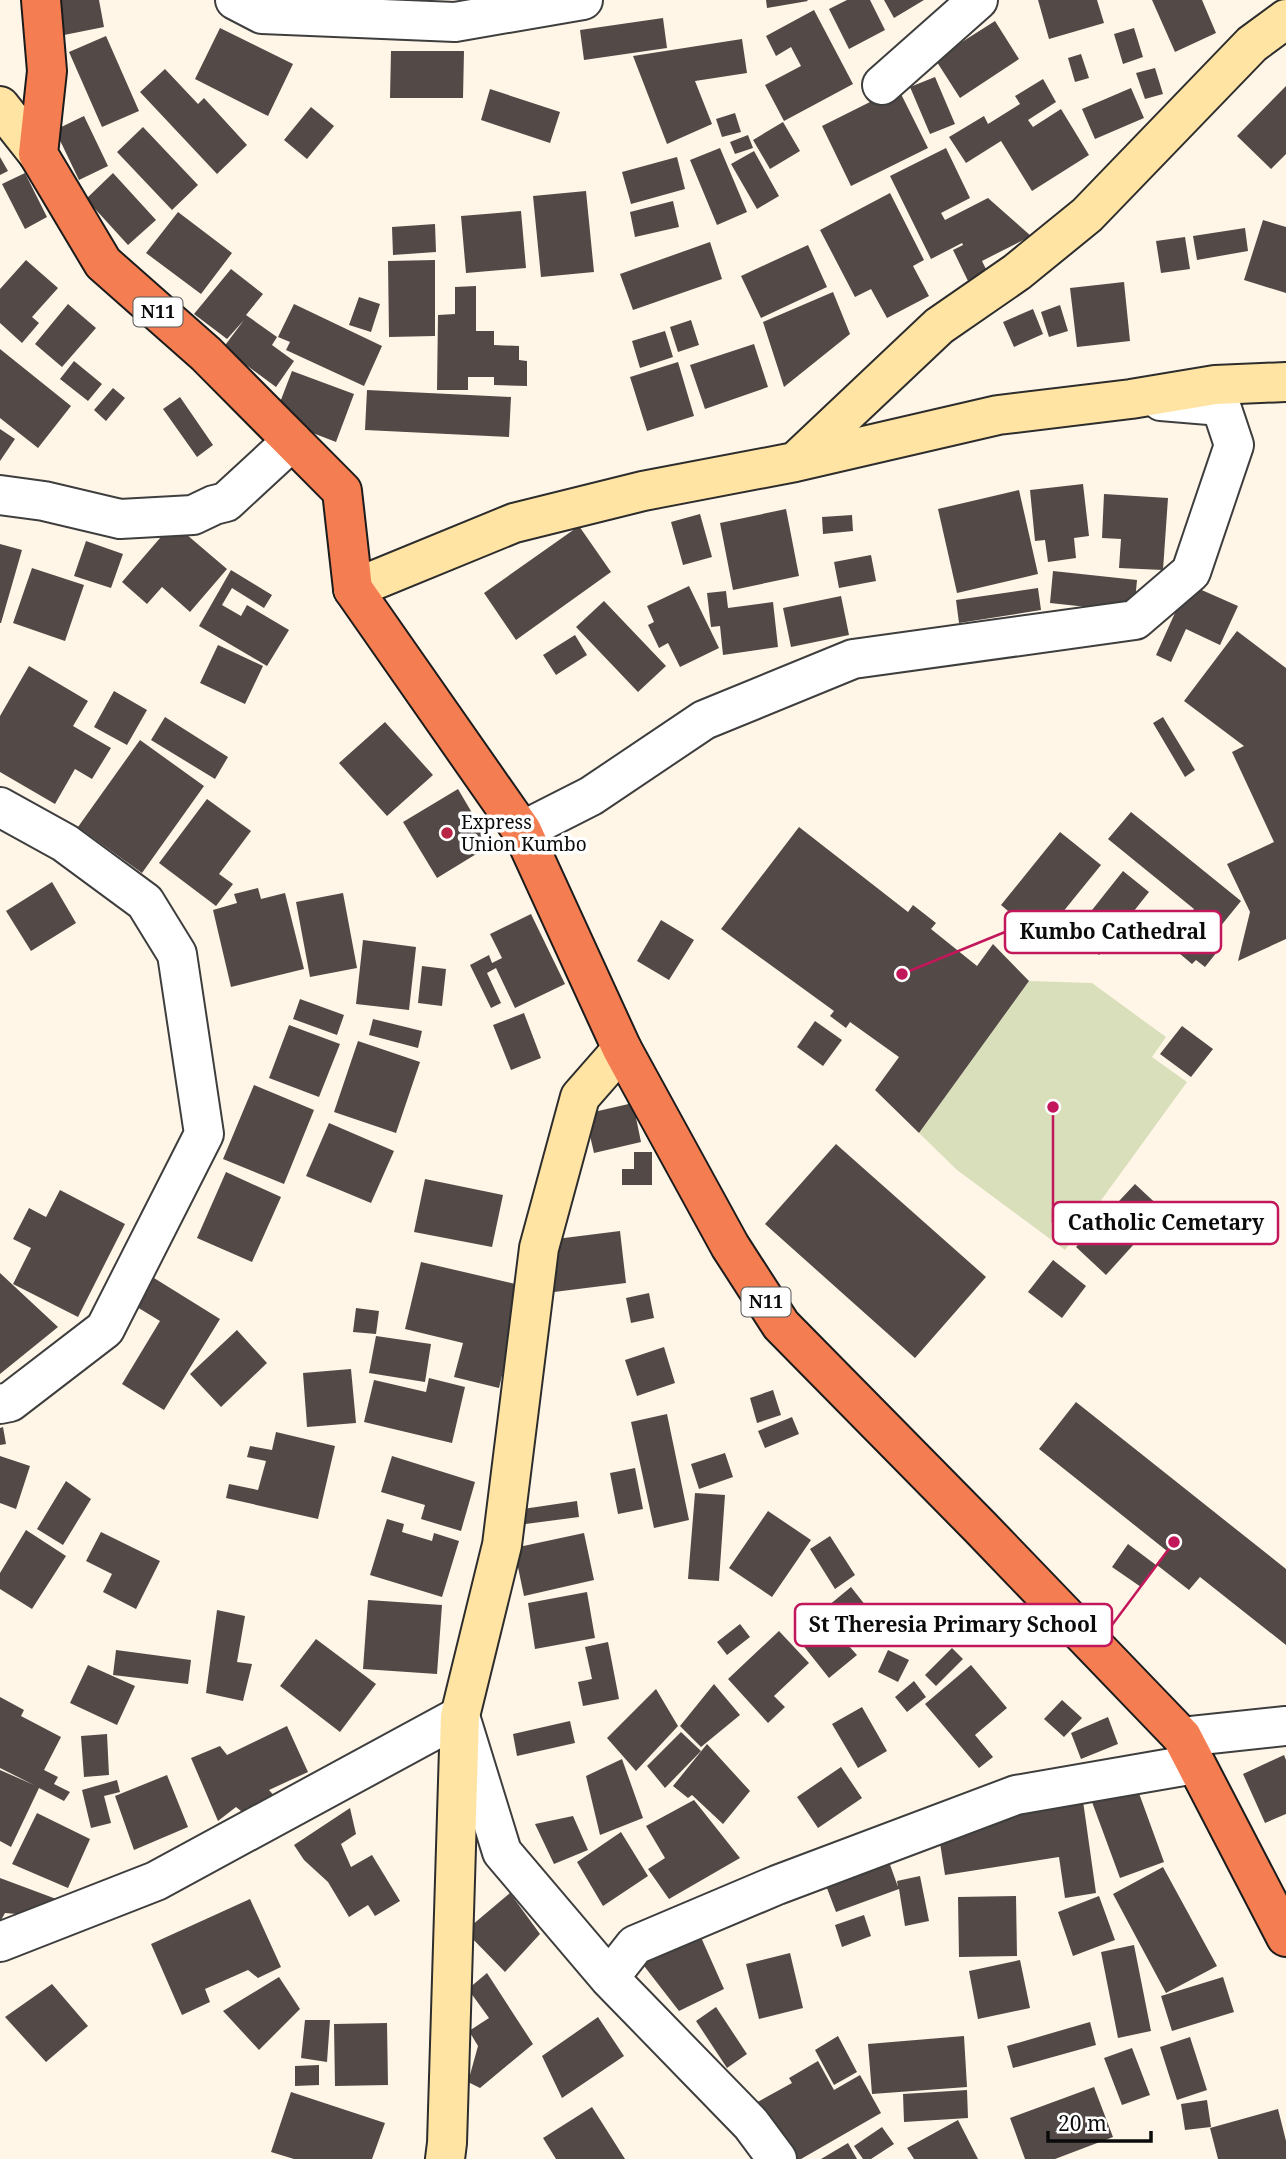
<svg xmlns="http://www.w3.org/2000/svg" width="1286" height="2159" font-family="'Noto Serif',serif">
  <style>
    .cemetery { fill: #dadfbb }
    .building { fill: #534a47 }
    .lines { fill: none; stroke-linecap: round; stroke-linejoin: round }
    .street-casing { stroke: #3e3e3e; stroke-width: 42 }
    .secondary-casing { stroke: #2d2d2d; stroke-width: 42 }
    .highway-casing { stroke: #1c1c1c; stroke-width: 42 }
    .street { stroke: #fff; stroke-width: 38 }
    .secondary { stroke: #ffe4a3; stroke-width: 38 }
    .highway { stroke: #f47e51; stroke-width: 38 }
    .poi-dot { fill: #b92446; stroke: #fff; stroke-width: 2.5 }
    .labels { text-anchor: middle; stroke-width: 7; stroke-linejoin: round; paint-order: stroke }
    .shield { fill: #fff; stroke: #545454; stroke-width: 2 }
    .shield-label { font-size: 18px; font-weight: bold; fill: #0b0b0b }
    .poi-label { font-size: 19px; fill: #0b0b0b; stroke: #fff; text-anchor: start }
    .leader { fill: none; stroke: #c2185b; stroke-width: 2.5 }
    .callout-dot { fill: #c2185b; stroke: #fff; stroke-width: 2.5 }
    .callout { fill: #fff; stroke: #c2185b; stroke-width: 2.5 }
    .callout-label { font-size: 21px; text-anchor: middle; font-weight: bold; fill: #0b0b0b }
  </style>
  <rect width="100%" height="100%" fill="#fff6e8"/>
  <path class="cemetery" d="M1029,981L1092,983L1166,1037L1152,1057L1187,1082L1065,1250L957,1170L919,1133Z"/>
  <path class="building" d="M62,0H99L104,27L64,35L57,1Z
    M766,0H807L808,1L767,8Z
    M847,0H870L885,30L849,49L829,9Z
    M884,0H924L894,18Z
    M1038,0H1097L1104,23L1049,39Z
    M1152,0H1202L1216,33L1175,52Z
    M814,10L853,84L784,121L765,85L801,66L791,47L776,56L766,36Z
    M663,18L667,48L584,60L580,30Z
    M995,21L1019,59L960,98L935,59Z
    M220,28L293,64L268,116L195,79Z
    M1134,28L1143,57L1123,64L1114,34Z
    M106,36L139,111L102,127L69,52Z
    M742,39L747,73L695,81L712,124L667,144L633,56Z
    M391,51H464L463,98H390Z
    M1081,54L1089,78L1075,82L1068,58Z
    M1155,68L1163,94L1145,99L1136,73Z
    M165,69L198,104L204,98L247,145L217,174L140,92Z
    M935,77L955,124L930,134L910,87Z
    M1043,79L1056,102L1028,120L1033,127L1061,109L1089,155L1032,191L1001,141L966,163L949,137L984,116L988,124L1020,104L1015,96Z
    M1286,86V154L1271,169L1237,136Z
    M898,88L928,148L851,186L822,126Z
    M1131,88L1144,118L1095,139L1082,109Z
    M490,89L560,112L550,143L481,120Z
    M311,107L334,126L307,159L284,140Z
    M735,113L741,132L722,137L716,119Z
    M84,116L108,166L79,180L55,130Z
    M783,122L800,151L770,169L753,140Z
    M143,127L198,185L172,210L117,152Z
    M748,135L753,148L735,154L730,142Z
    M720,148L747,212L717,225L690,160Z
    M946,148L970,198L941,213L945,220L988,198L1031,236L982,261L987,271L968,281L953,250L963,245L962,243L931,259L890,176Z
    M754,151L779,196L757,209L731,164Z
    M0,157L8,171L0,175Z
    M677,157L685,189L631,204L622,172Z
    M25,173L47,217L25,229L2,184Z
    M113,173L156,220L128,245L86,199Z
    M586,191L594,272L541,277L533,196Z
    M890,193L924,260L913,266L929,296L887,318L871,289L855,297L820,230Z
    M673,201L679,227L635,237L630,212Z
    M521,211L526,268L466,273L461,216Z
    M178,212L232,253L201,294L146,253Z
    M1263,220L1286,227V293L1244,280Z
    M435,224L436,252L393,255L392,227Z
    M1245,228L1248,251L1197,260L1193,236Z
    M1185,237L1190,269L1161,273L1156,241Z
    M710,242L722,279L633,310L620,274Z
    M808,245L827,287L761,318L741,276Z
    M26,260L58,288L32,317L39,323L22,343L0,323V289Z
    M435,260V336L389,337L388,261Z
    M231,269L263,294L246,315L277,337L272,345L294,361L276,387L223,348L244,320L227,339L194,314Z
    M1124,282L1130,341L1077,347L1070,288Z
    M476,286V331H494V345L519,346V360L527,361V386L494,385V377H468V390H437L438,315L455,314V287Z
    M833,292L850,334L784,387L763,322Z
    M359,297L380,304L371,332L349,325Z
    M68,304L96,328L62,367L35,344Z
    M294,304L382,346L364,386L286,350L290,342L278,337Z
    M1060,305L1068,331L1049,337L1041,312Z
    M1033,309L1043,334L1014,347L1003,322Z
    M691,320L699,345L678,352L670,327Z
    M665,331L673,357L640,368L632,341Z
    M754,344L768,387L705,409L690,365Z
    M0,349L71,406L38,448L0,418Z
    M74,361L102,384L88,401L60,379Z
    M678,362L694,416L647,431L630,377Z
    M292,371L354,394L336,442L274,418Z
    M113,388L125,398L106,421L94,410Z
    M367,390L511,397L509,437L365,430Z
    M180,397L213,445L197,457L163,409Z
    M0,429L15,439L0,461Z
    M1083,484L1089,536L1074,538L1076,558L1048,562L1045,540L1035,541L1030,490Z
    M1019,490L1038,574L957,593L938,509Z
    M1104,494L1168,498L1163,570L1119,568L1121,539L1102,538Z
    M786,509L799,576L733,590L720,523Z
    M700,514L712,557L683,565L671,522Z
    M852,515L853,531L823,534L822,517Z
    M173,523L227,569L190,612L162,587L147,604L122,582Z
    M579,526L611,572L516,640L484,593Z
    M86,541L123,554L111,588L74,576Z
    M0,544L22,550L1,623H0Z
    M871,555L876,581L839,588L834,562Z
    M32,568L84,585L65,641L13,623Z
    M231,570L272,595L264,608L232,588L222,605L241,616L247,605L289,630L267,666L199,626Z
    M1053,571L1137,580L1134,612L1050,603Z
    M1188,584L1238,606L1220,645L1186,629L1171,662L1156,655Z
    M689,586L719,648L680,667L668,643L659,648L648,625L654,622L647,606Z
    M1038,588L1041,610L959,623L956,600Z
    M726,591L728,608L773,602L778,647L723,655L720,626L711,627L707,593Z
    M841,596L849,635L791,647L783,608Z
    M604,601L666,666L638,692L576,627Z
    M1237,631L1286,668V939L1238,961L1250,912L1227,864L1274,842L1232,752L1244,746L1184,701Z
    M575,635L587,655L556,675L543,655Z
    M218,645L263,666L245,704L200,683Z
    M29,666L88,701L73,726L111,748L92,779L75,769L55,804L0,772V716Z
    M114,691L147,710L127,745L94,727Z
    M165,717L228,757L215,779L151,740Z
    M1163,717L1195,770L1185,777L1153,723Z
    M385,722L433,775L387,816L339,763Z
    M140,740L204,786L142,873L78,827Z
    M458,789L491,845L437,878L403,822Z
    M207,799L251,831L219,874L233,884L216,906L159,863Z
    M1131,812L1241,901L1211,938L1221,947L1205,967L1196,960L1192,964L1167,943L1194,909L1108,839Z
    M799,827L908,912L913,905L936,923L931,929L977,966L993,944L1029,981L919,1133L875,1090L899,1057L850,1022L846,1028L830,1016L834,1011L721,929Z
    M1060,832L1101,865L1041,939L1001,905Z
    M1123,871L1149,892L1099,955L1073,934Z
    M52,882L76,923L31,951L6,911Z
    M258,888L261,899L285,893L304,969L231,987L213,910L237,903L234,894Z
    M343,893L357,968L310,977L296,902Z
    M531,914L565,984L515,1008L496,968L487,973L501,1003L491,1008L470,965L489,955L492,963L502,958L490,934Z
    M661,920L694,940L669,980L637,961Z
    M363,940L416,947L409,1010L356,1004Z
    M422,966L446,969L442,1006L418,1003Z
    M300,999L344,1015L337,1035L293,1019Z
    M524,1013L541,1058L511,1070L493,1025Z
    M373,1019L422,1031L418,1048L369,1035Z
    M815,1021L842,1040L823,1066L797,1047Z
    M289,1025L340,1044L319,1097L269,1078Z
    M1182,1026L1213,1049L1191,1077L1160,1054Z
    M358,1041L420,1062L396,1133L334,1112Z
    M254,1085L314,1110L284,1184L223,1159Z
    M633,1103L641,1142L594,1153L585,1114Z
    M329,1123L394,1151L371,1203L306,1176Z
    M836,1144L986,1277L915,1358L765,1224Z
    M634,1152H652V1185H622V1169H634Z
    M226,1172L281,1197L252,1262L197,1238Z
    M425,1179L503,1195L492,1247L414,1232Z
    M1135,1184L1164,1211L1106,1275L1076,1247Z
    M60,1190L125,1224L78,1317L13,1284L31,1248L13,1239L29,1208L46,1217Z
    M620,1231L626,1283L554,1292L548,1240Z
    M1053,1260L1086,1286L1062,1318L1028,1292Z
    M421,1262L524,1286L499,1388L454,1377L463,1343L405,1329Z
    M0,1273L58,1327L0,1374Z
    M154,1278L220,1319L164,1410L122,1384L160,1321L137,1307Z
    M649,1293L654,1318L631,1323L626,1298Z
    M356,1308L379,1311L376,1334L353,1332Z
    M237,1330L267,1363L221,1407L190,1374Z
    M376,1336L431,1344L425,1382L369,1373Z
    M664,1347L675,1383L637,1396L625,1360Z
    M351,1369L356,1423L307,1427L303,1373Z
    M429,1378L465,1387L452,1443L364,1422L374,1380L426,1392Z
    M773,1390L781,1415L757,1423L750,1398Z
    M1076,1402L1286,1569V1645L1200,1577L1189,1590L1157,1565L1141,1587L1112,1567L1128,1544L1156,1565L1167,1551L1039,1449Z
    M667,1414L689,1520L654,1528L631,1422Z
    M792,1417L799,1434L765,1448L758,1431Z
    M3,1427L6,1444L0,1445V1428Z
    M276,1432L335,1446L318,1519L226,1498L229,1484L258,1490L266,1461L247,1457L250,1446L272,1450Z
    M725,1453L733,1477L699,1489L691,1464Z
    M0,1456L30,1466L16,1509L0,1503Z
    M392,1456L475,1482L461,1531L421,1519L425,1505L381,1492Z
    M635,1468L643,1509L618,1514L610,1473Z
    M66,1481L91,1499L63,1545L37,1529Z
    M695,1493L725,1495L719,1581L688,1579Z
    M577,1501L579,1517L518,1525L516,1510Z
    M768,1511L811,1540L772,1597L729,1568Z
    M387,1519L404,1524L402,1532L432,1541L434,1533L459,1541L442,1597L370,1575Z
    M26,1530L66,1556L32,1609L0,1589V1573Z
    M101,1532L160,1561L136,1609L103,1592L112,1574L86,1561Z
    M584,1533L594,1580L524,1596L514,1548Z
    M830,1536L855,1575L835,1589L810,1549Z
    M851,1587L877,1620L847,1644L857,1655L829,1678L794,1634Z
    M587,1592L595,1638L535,1649L528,1603Z
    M368,1600L442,1605L437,1674L363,1669Z
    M217,1610L245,1616L237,1662L252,1664L243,1701L206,1693Z
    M740,1624L750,1637L727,1655L717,1642Z
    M779,1631L809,1663L774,1696L785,1707L768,1723L728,1679Z
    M316,1639L376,1684L340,1732L280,1686Z
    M608,1642L619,1699L583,1706L578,1682L592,1679L585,1647Z
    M952,1648L963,1659L936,1686L925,1675Z
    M116,1650L191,1660L188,1684L113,1675Z
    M888,1650L909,1660L898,1682L878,1672Z
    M88,1665L135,1686L117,1725L70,1703Z
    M971,1665L1007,1708L975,1735L993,1757L979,1768L925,1704Z
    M914,1681L926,1697L907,1712L895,1697Z
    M714,1684L740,1715L701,1747L680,1726Z
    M656,1689L678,1726L636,1771L607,1738Z
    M0,1697L24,1710L21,1716L61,1737L44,1770L58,1777L54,1784L70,1792L64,1801L39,1788L11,1847L0,1841V1770L34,1785L0,1768Z
    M1062,1700L1082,1718L1064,1737L1044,1719Z
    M862,1707L887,1751L858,1768L832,1724Z
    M1108,1717L1118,1744L1081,1759L1071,1733Z
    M570,1721L575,1743L517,1756L513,1734Z
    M287,1726L308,1772L269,1790L277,1799L246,1815L236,1807L218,1821L191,1758L220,1746L227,1755Z
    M681,1732L701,1751L665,1788L647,1766Z
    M107,1734L109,1775L84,1777L81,1736Z
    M707,1744L750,1791L723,1824L692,1795L688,1798L673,1786Z
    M1284,1755L1286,1760V1814L1265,1823L1243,1774Z
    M622,1759L643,1818L600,1835L586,1776Z
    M841,1767L862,1798L818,1828L797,1797Z
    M167,1775L188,1827L134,1850L115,1796Z
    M117,1780L120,1792L104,1796L111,1823L91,1828L82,1790Z
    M1136,1785L1164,1862L1120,1878L1092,1802Z
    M694,1800L740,1858L669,1899L648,1869L665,1858L646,1826Z
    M1083,1801L1096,1893L1065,1898L1059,1857L945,1875L938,1830L1003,1813Z
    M350,1808L356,1834L341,1844L351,1867L372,1855L400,1901L375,1916L368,1905L349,1917L328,1882L304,1860L294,1845Z
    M37,1813L90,1839L68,1888L12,1864Z
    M573,1816L588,1850L554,1864L535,1824Z
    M621,1832L648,1876L603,1906L577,1862Z
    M888,1859L898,1887L897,1881L920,1876L929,1921L905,1926L899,1889L836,1912L825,1883Z
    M1163,1867L1217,1966L1166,1993L1113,1894Z
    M0,1878L59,1900L51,1917L5,1913L0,1922Z
    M510,1893L540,1934L505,1972L465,1931Z
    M1016,1896L1017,1956L959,1957L958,1897Z
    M1099,1896L1115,1940L1073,1956L1058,1912Z
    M250,1899L281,1967L258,1978L248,1970L205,1989L210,2002L182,2015L151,1944Z
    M864,1915L871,1936L842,1947L835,1925Z
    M696,1926L724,1989L679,2011L641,1962Z
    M1134,1945L1151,2031L1118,2038L1101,1952Z
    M790,1953L803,2008L759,2019L746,1964Z
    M1020,1960L1030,2008L978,2019L969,1971Z
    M487,1973L533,2044L480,2088L468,2082L478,2046L469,2031L489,2018L468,1989Z
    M279,1977L300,2009L259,2050L223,2011Z
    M1223,1977L1234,2012L1172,2031L1161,1996Z
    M52,1984L88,2026L46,2062L5,2017Z
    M716,2007L747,2054L727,2068L696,2021Z
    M598,2017L624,2056L562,2098L542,2056Z
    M305,2020H330L327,2062L301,2058Z
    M1090,2022L1096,2045L1013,2068L1007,2046Z
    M387,2023L388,2085L335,2086L334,2024Z
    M838,2036L857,2072L834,2085L815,2050Z
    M964,2036L967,2087L872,2094L868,2044Z
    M1190,2037L1207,2090L1177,2100L1160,2047Z
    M1132,2048L1150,2095L1122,2105L1104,2058Z
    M818,2061L834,2090L860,2075L881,2113L801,2159H782L752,2105L792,2083L789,2078Z
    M319,2065V2085L295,2086V2066Z
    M1094,2087L1113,2137L1055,2159H1025L1010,2118Z
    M967,2090L968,2118L904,2122L903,2094Z
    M291,2092L385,2123L372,2159H294L271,2152Z
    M1207,2100L1211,2127L1185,2130L1181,2104Z
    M592,2107L625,2159H556L543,2138Z
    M1278,2109L1286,2141V2159H1218L1210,2128Z
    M958,2120L978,2159H914L907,2148Z
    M882,2127L894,2144L871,2159H863L854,2146Z
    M848,2143L857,2159H821Z"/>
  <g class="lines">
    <defs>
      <path id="street" d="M235,0L262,14L455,22L583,0
        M882,85L978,0
        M0,495L44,501L120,519L193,515L214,505L226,502L292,441
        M0,807L65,843L145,902L177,954L204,1134L105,1329L10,1402L0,1404
        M522,831L591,796L704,720L853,659L1135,620L1191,572L1234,445L1221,406L1161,401
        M1182,1737L1286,1726
        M0,1942L156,1881L460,1716L502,1852L609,1978L751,2124L777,2159
        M609,1978L635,1945L777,1885L1016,1795L1195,1764"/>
      <path id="secondary" d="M0,106L38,154
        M795,462L939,326L1017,272L1087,215L1252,44L1286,19
        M353,589L514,523L643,491L795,462L998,415L1131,399L1215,385L1286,382
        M445,2159L447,2143L460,1716L502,1545L539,1248L580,1097L622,1049"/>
      <path id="highway" d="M41,0L47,71L38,154L103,263L206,354L342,491L353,589L522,831L622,1049L730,1246L781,1325L980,1527L1182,1737L1286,1937"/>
    </defs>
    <use href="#street" class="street-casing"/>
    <use href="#secondary" class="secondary-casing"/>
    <use href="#highway" class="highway-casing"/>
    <use href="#street" class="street"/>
    <use href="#secondary" class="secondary"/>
    <use href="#highway" class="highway"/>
  </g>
  <circle class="poi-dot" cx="447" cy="833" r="7"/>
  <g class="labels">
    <g class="shield">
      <rect x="133.5" y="297.5" width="49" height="29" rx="5"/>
      <rect x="741.5" y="1287.5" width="49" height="29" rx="5"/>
    </g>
    <g class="shield-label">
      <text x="158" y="318">N11</text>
      <text x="766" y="1308">N11</text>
    </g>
    <g class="poi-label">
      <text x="461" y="829">Express<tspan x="461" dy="22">Union Kumbo</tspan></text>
    </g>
  </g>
  <path class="leader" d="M902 974L1005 932M1053 1107L1053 1223M1174 1542L1112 1625"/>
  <g class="callout-dot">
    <circle cx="902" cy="974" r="7"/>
    <circle cx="1053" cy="1107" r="7"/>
    <circle cx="1174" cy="1542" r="7"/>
  </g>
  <g class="callout">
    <rect x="1005" y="911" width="216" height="42" rx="7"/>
    <rect x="1053" y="1202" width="225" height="42" rx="7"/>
    <rect x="795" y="1604" width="317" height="42" rx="7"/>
  </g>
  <g class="callout-label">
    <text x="1113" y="939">Kumbo Cathedral</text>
    <text x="1166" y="1230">Catholic Cemetary</text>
    <text x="953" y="1632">St Theresia Primary School</text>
  </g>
  <path d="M1048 2131v10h103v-10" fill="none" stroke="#0b0b0b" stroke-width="3.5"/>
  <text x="1058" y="2131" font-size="21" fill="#0b0b0b" stroke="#ffffff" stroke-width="5" paint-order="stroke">20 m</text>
</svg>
